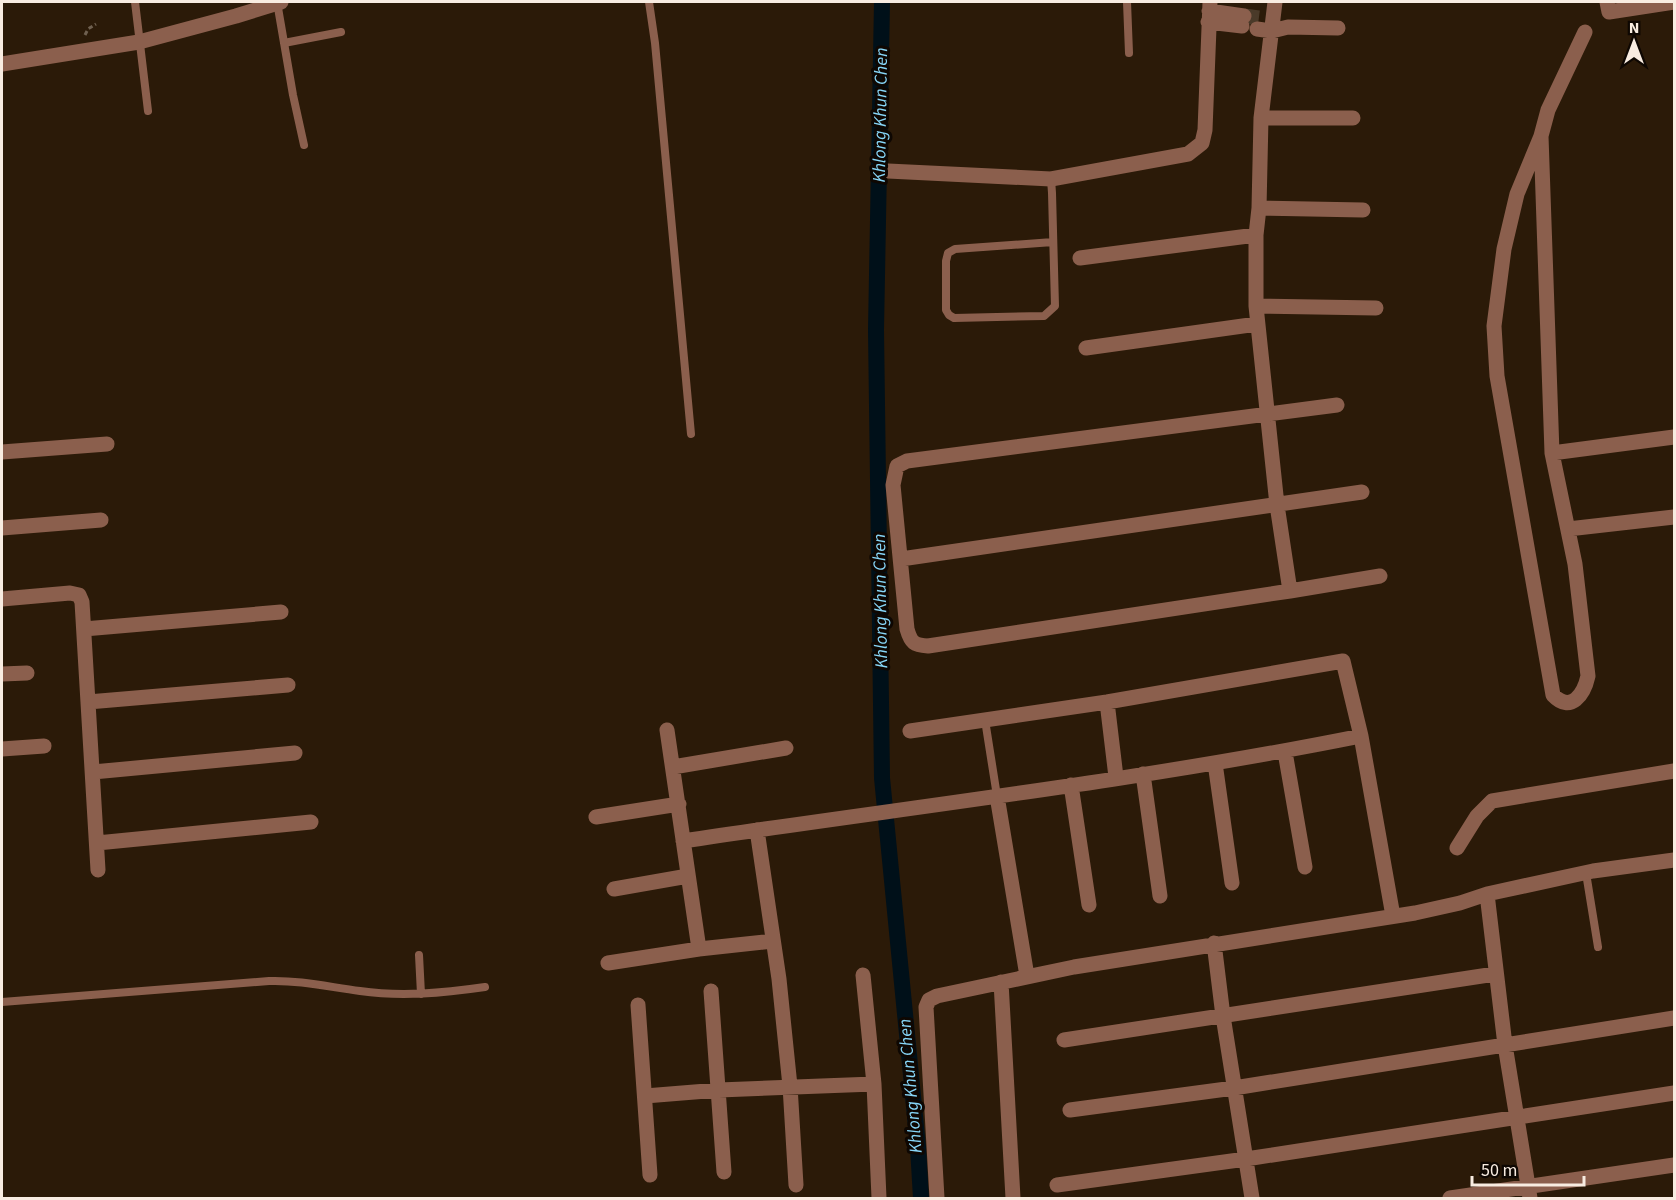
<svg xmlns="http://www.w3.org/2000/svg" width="1676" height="1200" font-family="'Source Sans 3',sans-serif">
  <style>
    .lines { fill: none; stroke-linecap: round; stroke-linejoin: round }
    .canal { stroke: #001019; stroke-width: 16 }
    .minor-tunnel { stroke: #4a3a29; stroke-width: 15; stroke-dasharray: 15 8; stroke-linecap: butt }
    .path { stroke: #6f6050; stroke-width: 3; stroke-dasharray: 4.5 3; stroke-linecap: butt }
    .service { stroke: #8b5f4d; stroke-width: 8 }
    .minor { stroke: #8b5f4d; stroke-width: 15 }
    .tertiary { stroke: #8b5f4d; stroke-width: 15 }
    .labels { text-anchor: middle; stroke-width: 6; stroke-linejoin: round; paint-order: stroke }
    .water-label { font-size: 18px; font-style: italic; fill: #87d6f8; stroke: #0e0702 }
  </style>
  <rect width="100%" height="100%" fill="#2b1a08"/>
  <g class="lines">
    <path class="canal" d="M882,2L876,330L882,778L918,1147L921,1198"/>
    <path class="minor-tunnel" d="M1244,16L1259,18"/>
    <path class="path" d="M85,35L88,29L96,24"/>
    <path class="service" d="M135,2L148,111
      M277,2L293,95L304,145
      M649,2L655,43L691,434
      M1127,2L1129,53
      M284,43L341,32
      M1051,179L1052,193L1055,306L1044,316L954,318L949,315L946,310V261L948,253L955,249L1053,242
      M985,720L997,796
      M1586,873L1598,947
      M419,955L421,994
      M2,1002L269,981C300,980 329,987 360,991C402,997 443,993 485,987"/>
    <path class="minor" d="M1275,2L1261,118L1259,208L1256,235V306L1277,505L1290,591L1380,576
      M1607,2L1609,12L1674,2
      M1209,11L1244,16
      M1208,22L1242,26
      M1257,29L1272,31L1288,27L1338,28
      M1261,118H1353
      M1541,136L1552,453L1575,564L1588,676C1584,694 1571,714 1553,695L1497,376L1494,326L1504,249L1517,194L1541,136L1548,110L1585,32
      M888,171L1051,179L1188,154L1202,143L1205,130L1210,2
      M1259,208L1363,210
      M1080,258L1256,235
      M1256,306L1376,308
      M1086,348L1257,324
      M2,452L107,444
      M1552,453L1674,437
      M2,528L101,520
      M1568,529L1674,517
      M901,559L1362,492
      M1290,591L928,646C914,645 911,643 907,629L893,485L897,466L907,461L1337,405
      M2,599L70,593L79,595L82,602L98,870
      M84,629L281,612
      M2,674L27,673
      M88,702L288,685
      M1107,702L1116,777
      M667,730L699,949
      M910,731L1107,702L1343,661L1361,736L1393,916
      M2,749L44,746
      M1285,752L1305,867
      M1215,763L1232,883
      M673,767L786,748
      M93,772L295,753
      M1143,774L1160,896
      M1071,785L1089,905
      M997,796L1027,976
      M596,817L679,804
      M757,830L779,979L790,1086L796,1185
      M683,841C909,807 1137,781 1361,736
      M97,843L311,822
      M1457,848L1477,816L1492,801L1674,771
      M614,889L688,876
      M1487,894L1505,1045L1530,1198
      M1214,943L1223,1016L1252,1198
      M608,963L699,949L773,941
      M863,975L874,1084L879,1198
      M1001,982L1013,1198
      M711,991L724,1172
      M638,1005L650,1175
      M1064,1040L1495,974
      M645,1096L719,1090L874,1084
      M1070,1110L1234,1088L1674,1018
      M1057,1185L1246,1159L1674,1093
      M937,1198L926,1007L929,1000L937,996L1074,967L1415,913L1460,903L1487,894L1593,871L1674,860
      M1450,1198L1674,1165"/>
    <path class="tertiary" d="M2,64L139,42L236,16L281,2"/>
  </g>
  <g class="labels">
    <g class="water-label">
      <text transform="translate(880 115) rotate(-89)" y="6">Khlong Khun Chen</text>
      <text transform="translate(880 601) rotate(-91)" y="6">Khlong Khun Chen</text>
      <text transform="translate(910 1086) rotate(-95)" y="6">Khlong Khun Chen</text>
    </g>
  </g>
  <rect width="1676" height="1200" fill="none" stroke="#f8ece1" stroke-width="6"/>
  <g transform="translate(1634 42)" stroke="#0e0702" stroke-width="4.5" paint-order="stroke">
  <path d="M0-4.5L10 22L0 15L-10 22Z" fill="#f8ece1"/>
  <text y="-9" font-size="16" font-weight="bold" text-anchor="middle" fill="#f8ece1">N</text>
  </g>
  <path d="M1472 1176v9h112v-9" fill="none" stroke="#f8ece1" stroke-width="3"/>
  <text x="1481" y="1176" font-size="18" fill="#f8ece1" stroke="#0e0702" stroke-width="4.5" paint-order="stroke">50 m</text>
</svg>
